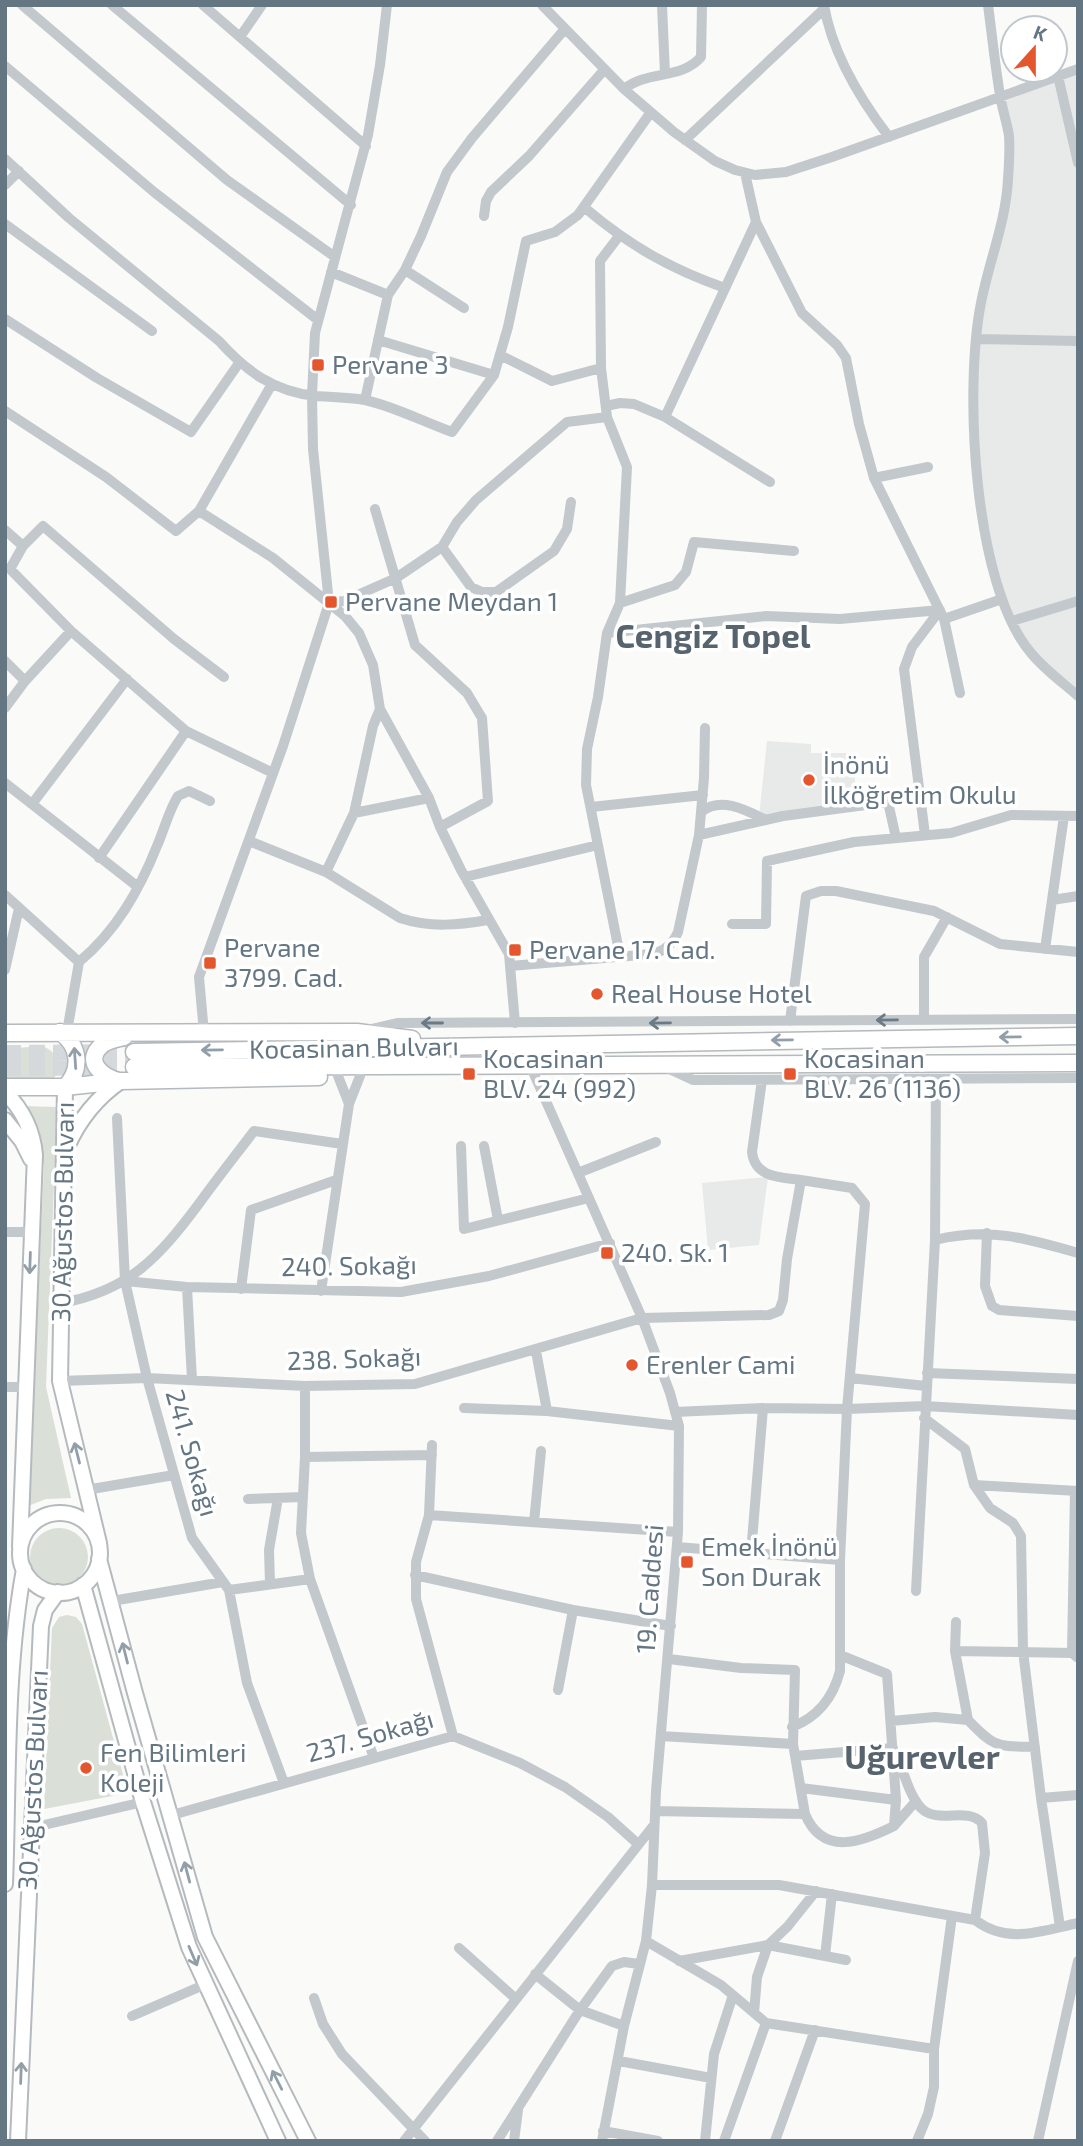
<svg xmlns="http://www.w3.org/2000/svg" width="1083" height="2146" font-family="'Exo 2',sans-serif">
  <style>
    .built { fill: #e8e9e9 }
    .green { fill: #dadfd7 }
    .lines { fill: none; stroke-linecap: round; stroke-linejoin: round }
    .highway-tunnel { stroke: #d5d9db; stroke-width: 16; stroke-dasharray: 16 8; stroke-linecap: butt }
    .major-casing { stroke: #b5babe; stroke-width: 18 }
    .highway-casing { stroke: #b4b9bd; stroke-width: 19 }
    .minor { stroke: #c3c8cc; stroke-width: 10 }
    .major { stroke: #fff; stroke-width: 14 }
    .highway { stroke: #fff; stroke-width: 16 }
    .oneway { stroke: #6a7a87 }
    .oneway2 { stroke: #939fa8 }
    .poi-dot { fill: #e4572e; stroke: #fff; stroke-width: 2.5 }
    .labels { text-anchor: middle; stroke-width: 7; stroke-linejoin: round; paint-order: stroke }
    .poi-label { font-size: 26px; fill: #657683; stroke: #fff; text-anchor: start }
    .street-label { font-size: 26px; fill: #657683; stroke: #fff }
    .district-label { font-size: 33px; font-weight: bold; fill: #57646e; stroke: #fff }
  </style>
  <rect width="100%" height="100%" fill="#fafaf8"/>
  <path class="built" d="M1078,72V698L1030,653L989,557L972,381L1008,181L1002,102Z
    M767,741L811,744V753H855V806L759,817Z
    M768,1177L759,1245L708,1250L702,1183Z"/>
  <path class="green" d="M41,1046C59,1051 64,1068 51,1082L5,1086V1049Z
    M22,1106L57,1107L46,1387L71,1498L46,1499L28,1506L44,1167L38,1137Z
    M30 1557a29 29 0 1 1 58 0a29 29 0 1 1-58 0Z
    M67,1615L76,1617L82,1624L128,1793L44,1809L52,1628L59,1617Z"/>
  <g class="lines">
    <path class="highway-tunnel" d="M5,1053L134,1052
      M5,1068L134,1067"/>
    <defs>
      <path id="major" d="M65,1087L60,1381L99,1543
        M5,1092C23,1110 33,1130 35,1155L20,1547
        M5,1120L22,1141L31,1159
        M67,1147C79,1120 96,1098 121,1081
        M20 1553a40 40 0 1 1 80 0a40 40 0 1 1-80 0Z
        M99,1559L135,1693L205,1937L308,2141
        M83,1585L143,1802L189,1947L278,2141
        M5,1884C9,1779 5,1673 24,1569
        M18,2141L41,1626L45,1610L58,1592"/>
      <path id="highway" d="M60,1032C80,1046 82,1070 65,1087
        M5,1033L357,1032L412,1039
        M134,1052L1078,1036
        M134,1067L1078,1063
        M119,1081C102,1077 83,1061 102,1045C108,1040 117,1039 124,1037
        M5,1087H65L121,1081L319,1077"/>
    </defs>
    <use href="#major" class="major-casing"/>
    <use href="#highway" class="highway-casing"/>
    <path class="minor" d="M22,5L227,180L335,257
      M112,5L351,205
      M203,5L366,146
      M542,5L624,89L674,132L715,161L735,170L755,175L786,172L832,157L1078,69
      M662,5L665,74
      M824,5C832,53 860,99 889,137
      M988,5C992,35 995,65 1000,95C1002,109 1007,122 1009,136C1010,150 1009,165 1008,179C1006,222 989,261 981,303C964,388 973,585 1031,653C1044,669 1062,682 1078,696
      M240,37L262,5
      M5,66L154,192L318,320
      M1058,76L1078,163
      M624,89C647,70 681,80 701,57L702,5
      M685,140L824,9
      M5,159L69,218L219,341C246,371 274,392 316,396C331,397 349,397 365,400C393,406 424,422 452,432L494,375L508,327L526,241L555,232L578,215L651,112
      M5,185L19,171
      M585,208C629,245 670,269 725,288
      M484,216L486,201L491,192L529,156L604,70
      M756,222L802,313L837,345L846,358L859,424L874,478L944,619L960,693
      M5,224L152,331
      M619,236L600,261L601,368L607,417L627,467L620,603
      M405,270L464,308
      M331,272L388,295
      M5,319L97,378L191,432L239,363
      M976,339L1078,341
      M378,340L494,375
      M500,355L552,381L601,368
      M365,400L388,295L405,270L421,236L447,172L472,138L564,30
      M606,406L620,403L634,404L665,417L770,482
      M5,411L106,477L176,531L199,511L272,384
      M665,417L756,222L745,173
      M874,478L928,467
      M375,509L415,645L467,693L482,718L488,801L440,827
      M199,511L273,558L345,616L359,633L373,665L380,709L429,798L440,827L461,870L509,954L515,1023
      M5,530L23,546
      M442,547L471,587L482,592H496L554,551L567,529L571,502
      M329,603L344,601L396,578L442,547L457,522L476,500L567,422L607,417
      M944,619L1002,599
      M1012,621L1078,601
      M607,633L766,616L840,619L940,610
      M5,661L25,681
      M224,677L174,639L43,526L23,546L10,569L71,631L186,731L273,773
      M5,708L25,681L71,631
      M5,783L138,887
      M32,804L127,679
      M591,807L703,795
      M701,812C721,796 746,810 766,820
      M354,813L429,798
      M699,835L783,816L888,802L896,838
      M925,835L904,669L912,647L940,610
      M249,841L326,872L400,918C430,928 459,925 488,920
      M99,858L186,731
      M326,872L354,813L373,726L380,709
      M465,877L598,845
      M5,895L79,962L67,1032
      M1052,900L1078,896
      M732,924H766L767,861L854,842L951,833L1011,815L1078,816
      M1045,949L1064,816
      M620,956L586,785L587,749L598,697L607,633L620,603L675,585L686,572L694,542L794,551
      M79,962C116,931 139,891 157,846C164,830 169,810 178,796L189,791L210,801
      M510,966L652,954C665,951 673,944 678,932L699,835L704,778L705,728
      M5,970L19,908
      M924,1020V957L947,917
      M790,1021L806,896L821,891H836L934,911L1000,944L1078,952
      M367,1030L397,1023L1078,1019
      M204,1033L199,977L283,746L329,603L313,449L312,395L315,333L368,135L380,65L387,5
      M530,1065L642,1318L670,1393L679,1426L678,1532L656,1791L652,1885L646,1941L624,2026L602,2141
      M665,1067L693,1080L1078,1078
      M338,1076L349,1104
      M762,1080L752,1152C755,1178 780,1177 801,1180
      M117,1118L125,1281L147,1378L192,1538L229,1590L247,1683L284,1783
      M461,1146L464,1229L589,1198
      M484,1146L498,1220
      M578,1173L656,1142
      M5,1232H31
      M987,1233L985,1286L992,1306L999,1310L1078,1316
      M935,1240C989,1227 1026,1238 1078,1253
      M125,1281L187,1287L401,1292L489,1276L610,1243
      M187,1287L192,1380
      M241,1289L251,1210L336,1180
      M321,1291L349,1104L360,1076
      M61,1303C129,1291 159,1257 198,1205C216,1180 235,1156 254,1131L342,1144
      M536,1351L547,1411
      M927,1373L1078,1379
      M850,1378L926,1386
      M60,1381L147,1378L305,1386L415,1384L642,1318L769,1315L779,1311L783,1300L787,1259L801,1180L852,1188L865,1204L847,1409L840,1560V1671C833,1698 818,1717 792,1727
      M305,1386V1457L301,1533L310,1579L374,1758
      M5,1387H25
      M464,1408L547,1411L679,1426
      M675,1412L763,1408L847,1409L925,1406L1078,1415
      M924,1418L965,1449L974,1485L1078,1491
      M305,1457L432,1455
      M974,1485L990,1508L1013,1523L1021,1536L1023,1651L1041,1798L1060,1927
      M86,1490L174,1475
      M248,1499L303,1497
      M429,1515L432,1445
      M534,1522L541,1451
      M677,1547L840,1560
      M751,1553L763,1408
      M415,1575L573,1610L671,1626
      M270,1584L269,1550L278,1498
      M229,1590L310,1579
      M916,1591L935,1240L936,1079
      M112,1601L223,1582
      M956,1622L955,1651L968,1720
      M955,1651L1072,1653L1078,1658
      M1072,1653L1075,1491
      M558,1690L573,1610
      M891,1721L935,1717L968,1720C995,1748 996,1746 1035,1747
      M453,1736L416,1599V1562L429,1515L678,1532
      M661,1736L793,1744
      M896,1753C903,1770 909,1795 921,1808C938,1825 967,1806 982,1823L985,1853L975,1920
      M795,1756L893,1748
      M801,1788L896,1800L887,1674L840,1655
      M1041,1798L1078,1795
      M655,1811L805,1814L793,1744L795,1670L741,1668L669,1659
      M805,1814C823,1857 862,1842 894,1826L896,1800
      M172,1815L453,1736L520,1763L565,1787L608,1817L638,1844
      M894,1826L916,1801
      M31,1828L143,1802
      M652,1885H779L975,1920C1008,1945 1041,1931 1078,1923
      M646,1941L721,1985L766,2023L934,2049
      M459,1948L516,1999
      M825,1956L832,1894
      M679,1961L768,1945L846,1960
      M535,1974L580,2010L624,2026
      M314,1998L323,2024L342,2054L425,2141
      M754,2013L757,1977L768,1945L788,1926L816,1891
      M132,2016L206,1984
      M619,2061L711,2078
      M603,2131L658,2141
      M404,2141L654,1825
      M497,2141L580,2010L612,1966L624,1962L639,1964
      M514,2141L518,2110
      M705,2141L714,2054L733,1995
      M724,2141L766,2023
      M775,2141L815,2030
      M917,2141L928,2114L934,2087V2049L952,1916
      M1038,2141L1078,1961"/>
    <use href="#major" class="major"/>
    <use href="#highway" class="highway"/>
  </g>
  <defs><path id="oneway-shaft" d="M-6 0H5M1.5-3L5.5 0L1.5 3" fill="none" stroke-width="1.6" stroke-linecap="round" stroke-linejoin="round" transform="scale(1.75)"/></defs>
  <g class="oneway">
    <use href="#oneway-shaft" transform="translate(887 1020) rotate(179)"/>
    <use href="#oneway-shaft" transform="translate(432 1023) rotate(-180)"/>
    <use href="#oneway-shaft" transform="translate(660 1023) rotate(179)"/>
  </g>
  <g class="oneway2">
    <use href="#oneway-shaft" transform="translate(1010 1037) rotate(179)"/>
    <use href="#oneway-shaft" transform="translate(782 1040) rotate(179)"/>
    <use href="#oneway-shaft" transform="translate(212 1050) rotate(179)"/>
    <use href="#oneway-shaft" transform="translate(75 1058) rotate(-94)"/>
    <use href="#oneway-shaft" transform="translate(30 1263) rotate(92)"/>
    <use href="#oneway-shaft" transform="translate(77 1453) rotate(-104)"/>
    <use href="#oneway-shaft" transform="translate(125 1653) rotate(-104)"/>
    <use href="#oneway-shaft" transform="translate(187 1872) rotate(-105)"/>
    <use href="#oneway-shaft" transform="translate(193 1956) rotate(67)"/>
    <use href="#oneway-shaft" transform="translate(21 2073) rotate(-88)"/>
    <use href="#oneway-shaft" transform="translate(277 2080) rotate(-117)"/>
  </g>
  <g class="poi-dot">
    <rect x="311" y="358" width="14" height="14" rx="3.5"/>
    <rect x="324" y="595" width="14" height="14" rx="3.5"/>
    <circle cx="809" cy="780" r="7"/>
    <rect x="508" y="943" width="14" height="14" rx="3.5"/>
    <rect x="203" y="956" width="14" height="14" rx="3.5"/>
    <circle cx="597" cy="994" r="7"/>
    <rect x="462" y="1067" width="14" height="14" rx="3.5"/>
    <rect x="783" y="1067" width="14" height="14" rx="3.5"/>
    <rect x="600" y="1246" width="14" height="14" rx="3.5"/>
    <circle cx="632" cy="1365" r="7"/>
    <rect x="680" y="1555" width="14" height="14" rx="3.5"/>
    <circle cx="86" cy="1768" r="7"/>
  </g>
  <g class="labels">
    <g class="poi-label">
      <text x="332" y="374">Pervane 3</text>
      <text x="345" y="611">Pervane Meydan 1</text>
      <text x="823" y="774">İnönü<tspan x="823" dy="30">İlköğretim Okulu</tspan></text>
      <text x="224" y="957">Pervane<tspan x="224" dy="30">3799. Cad.</tspan></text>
      <text x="529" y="959">Pervane 17. Cad.</text>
      <text x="611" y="1003">Real House Hotel</text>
      <text x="483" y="1068">Kocasinan<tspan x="483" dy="30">BLV. 24 (992)</tspan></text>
      <text x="804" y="1068">Kocasinan<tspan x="804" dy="30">BLV. 26 (1136)</tspan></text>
      <text x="621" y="1262">240. Sk. 1</text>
      <text x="646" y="1374">Erenler Cami</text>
      <text x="701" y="1556">Emek İnönü<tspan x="701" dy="30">Son Durak</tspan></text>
      <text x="100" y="1762">Fen Bilimleri<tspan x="100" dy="30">Koleji</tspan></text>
    </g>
    <g class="street-label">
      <text transform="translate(354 1048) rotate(-1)" y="9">Kocasinan Bulvarı</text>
      <text transform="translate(63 1212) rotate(-89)" y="9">30 Ağustos Bulvarı</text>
      <text transform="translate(349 1266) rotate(-1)" y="9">240. Sokağı</text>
      <text transform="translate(354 1359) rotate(-2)" y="9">238. Sokağı</text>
      <text transform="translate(192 1453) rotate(74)" y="9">241. Sokağı</text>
      <text transform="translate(650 1589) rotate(-86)" y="9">19. Caddesi</text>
      <text transform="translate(370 1736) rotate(-16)" y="9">237. Sokağı</text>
      <text transform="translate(33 1780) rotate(-87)" y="9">30 Ağustos Bulvarı</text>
    </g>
    <g class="district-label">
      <text x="713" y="648">Cengiz Topel</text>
      <text x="922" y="1769">Uğurevler</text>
    </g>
  </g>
  <rect width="1083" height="2146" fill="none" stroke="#657683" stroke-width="14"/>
  <g transform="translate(1034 49) rotate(21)"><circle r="33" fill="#ffffff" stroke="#c1c8cd" stroke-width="2"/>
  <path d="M0-5L12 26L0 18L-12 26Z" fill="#e4572e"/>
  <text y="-10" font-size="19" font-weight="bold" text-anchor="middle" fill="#657683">K</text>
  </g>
</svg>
